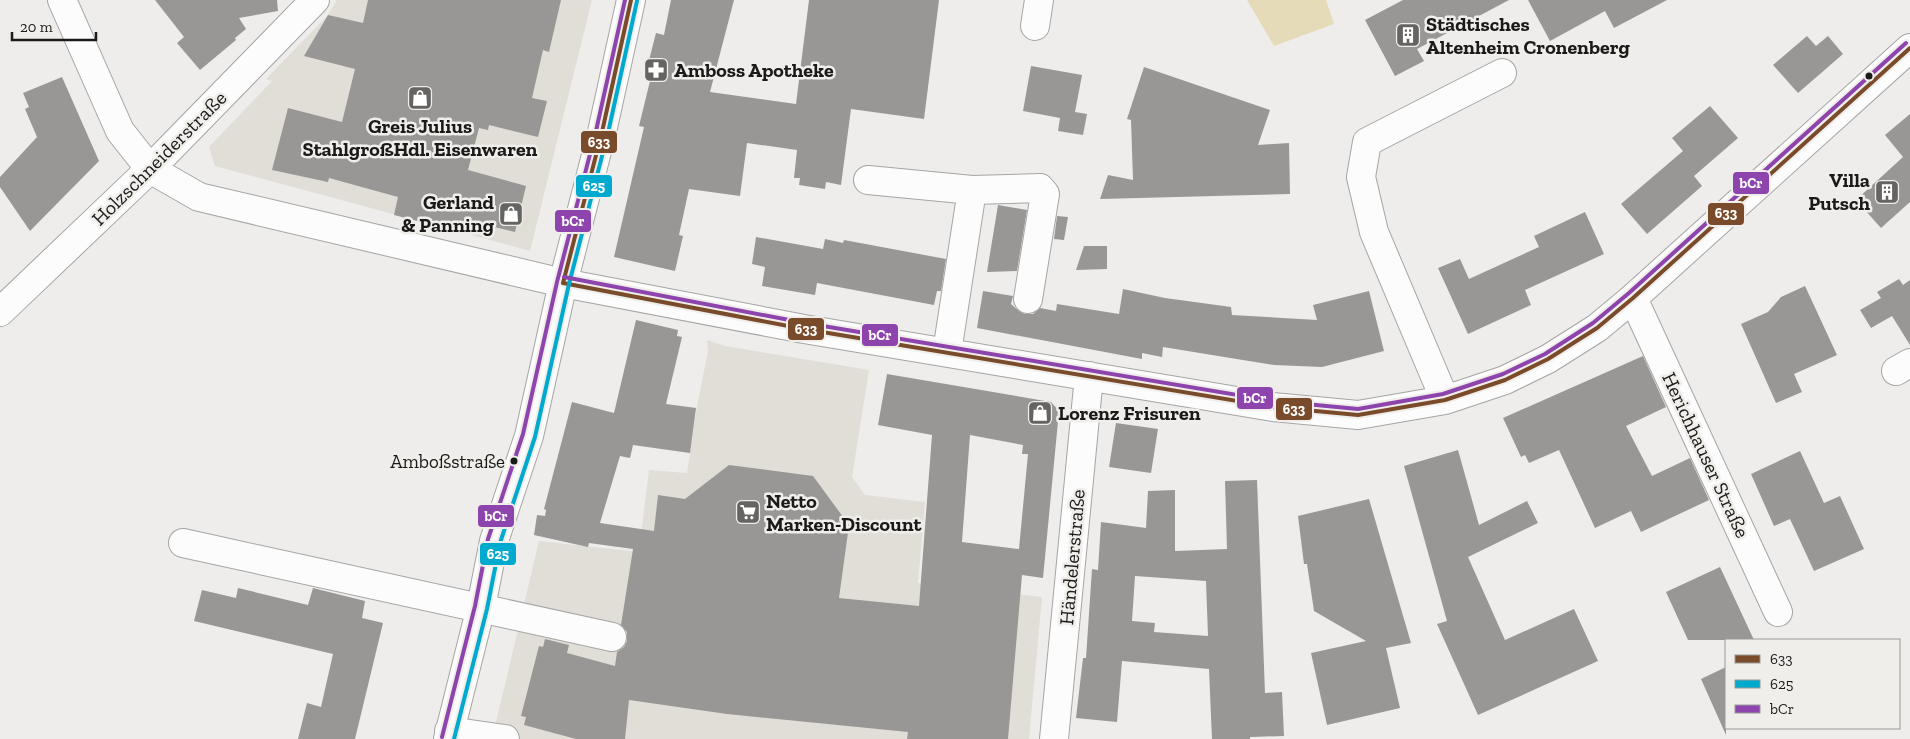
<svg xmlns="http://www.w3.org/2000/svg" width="1910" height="739" font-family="'Zilla Slab',serif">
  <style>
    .built { fill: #e0ded7 }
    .green { fill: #e6dbb9 }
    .building { fill: #989795; fill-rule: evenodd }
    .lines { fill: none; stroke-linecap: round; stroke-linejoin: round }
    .minor-casing { stroke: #a5a5a4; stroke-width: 30 }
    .major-casing { stroke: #a5a5a4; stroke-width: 30 }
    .minor { stroke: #fcfcfc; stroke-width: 28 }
    .major { stroke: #fcfcfc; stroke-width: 28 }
    .bus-1-casing { stroke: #efeeea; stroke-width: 8 }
    .bus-2-casing { stroke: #efeeea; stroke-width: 8 }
    .bus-3-casing { stroke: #efeeea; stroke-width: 8 }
    .bus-1 { stroke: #7a4b2a; stroke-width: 4 }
    .bus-2 { stroke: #00a9ce; stroke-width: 4 }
    .bus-3 { stroke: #8e44ad; stroke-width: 4 }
    .bus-dot { fill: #1b1a19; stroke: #efeeea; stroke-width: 2 }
    .labels { text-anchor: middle; stroke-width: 5; stroke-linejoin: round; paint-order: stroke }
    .bus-label { font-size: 19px; fill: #1b1a19; stroke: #efeeea; text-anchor: end }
    .poi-label { font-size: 20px; font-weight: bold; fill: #1b1a19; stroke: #efeeea; text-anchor: start }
    .street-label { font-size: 20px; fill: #1b1a19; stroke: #efeeea }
    .line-badge { stroke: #efeeea; stroke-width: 2 }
    .badge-label { font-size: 14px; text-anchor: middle; font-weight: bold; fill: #fff }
  </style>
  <rect width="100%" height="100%" fill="#eeedeb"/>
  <path class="built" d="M337,0H592L530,251L215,166L209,147L272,81L266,79L327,16Z
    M707,340L725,346L869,370L852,477L865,495L925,502L918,583L1042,597L1029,739H492L539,541L639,552L649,470L687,473L697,406L708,351Z"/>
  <path class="green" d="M1247,0H1326L1334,24L1274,46Z"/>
  <path class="building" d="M155,0H277L278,11L239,18L246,29L235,38L236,40L200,70L177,43L184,37Z
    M368,0H561L549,52L543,50L532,98L547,101L538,137L489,125L488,130L479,128L468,170L526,186L515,232L470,221L467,230L445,224L444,228L394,215L398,197L329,178L328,182L272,170L288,108L342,122L355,69L304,56L328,15L363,23Z
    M671,0H734L710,92L796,104L809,0H939L924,119L851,109L841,185L826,182L825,189L799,185L800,178H794L797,150L747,143L740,196L689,189L679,235L683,236L675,271L614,257L644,127L639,126L651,77L645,76L656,33L664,35Z
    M1403,0H1509L1417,49L1424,61L1395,76L1365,20Z
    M1528,0H1667L1614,28L1605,11L1550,41Z
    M1807,36L1816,46L1828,36L1843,54L1798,93L1773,65Z
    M1031,66L1082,75L1075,112L1087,114L1083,135L1058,131L1060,118L1023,111Z
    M1144,67L1270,110L1258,145L1289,143L1290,194L1100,199L1108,175L1133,180L1131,120L1127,119Z
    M62,77L99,161L30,231L0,187V177L37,137L25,109L29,107L23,93Z
    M1710,106L1738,138L1694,176L1702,186L1647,234L1621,204L1683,151L1672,138Z
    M1910,114V202L1881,228L1856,200L1903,157L1885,135Z
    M998,205L1027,210L1017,271L987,272Z
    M1585,212L1604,254L1525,290L1531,305L1468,334L1438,268L1460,259L1469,279L1539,247L1534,236Z
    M1057,216L1068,217L1064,240L1054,239Z
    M756,237L823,249L825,239L843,243L844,240L946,259L941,291H937L934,305L817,283L815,295L762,286L765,267L752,264Z
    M1084,246H1107V269L1076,270Z
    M1899,279L1903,285L1910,280V345L1892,316L1871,328L1860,310L1881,298L1877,292Z
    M1805,286L1837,355L1794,374L1802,392L1776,403L1741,324L1768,312L1781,297Z
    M1123,289L1165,298L1231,307L1232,315L1317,320L1313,305L1369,291L1384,351L1322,367L1274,365L1163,347L1162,357L1142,353V359L977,328L983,291L1013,296L1011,304L1019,311L1025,314H1033L1040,308L1056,311L1057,304L1119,314Z
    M636,320L678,330L677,336L682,337L666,404L696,408L690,453L633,445L630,458L620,456L600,523L654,531L658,495L685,499L729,465L813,476L849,525L839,598L919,606L932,435L878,425L887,374L1051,402L1059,411L1043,578L1022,575L1008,739H907L908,732L727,714L629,700L625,739H576L524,725L526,717L521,716L539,646L543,647L545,639L569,645L567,653L615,666L617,652L624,647L627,641V632L621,625L633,549L589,543L588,547L534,535L537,515L545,516L546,510L544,509L572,402L614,413ZM970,435L1023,445L1022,454H1028L1019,549L962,542Z
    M1643,356L1666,407L1626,426L1652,476L1690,458L1709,500L1641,532L1631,511L1595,528L1559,450L1529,463L1525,455L1521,457L1503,418Z
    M1116,423L1158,429L1151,473L1109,467Z
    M1458,450L1479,525L1527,501L1538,523L1468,557L1505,640L1574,609L1598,661L1478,715L1437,624L1447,621L1404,466Z
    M1800,451L1824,503L1840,496L1864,549L1814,571L1790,519L1774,526L1751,474Z
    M1257,480L1265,693L1282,692L1284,736L1250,737V739H1212L1209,669L1122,661L1117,722L1076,718L1083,658H1086L1092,569L1098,570L1101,522L1146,528L1148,491L1175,490V551L1227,549L1225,481ZM1135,576L1206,581L1208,636L1154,632L1155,623L1132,621Z
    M1369,499L1411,643L1386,648L1400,708L1327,725L1311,653L1366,641L1314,611L1307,564H1304L1298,516Z
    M1720,567L1754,640H1688L1666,592Z
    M238,588L308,605L313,588L365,601L362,618L383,623L355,739H298L307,703L321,707L333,654L194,621L202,590L236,598Z
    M1726,667V735L1701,679Z"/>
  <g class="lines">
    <defs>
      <path id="minor" d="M62,0L120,131L150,169L199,197L563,283L804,329L1273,407L1358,415L1445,400L1505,380L1548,359L1597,328L1633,298L1910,48
        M1035,26L1039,0
        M868,180L972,190L947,352
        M972,190L1040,188L1045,194L1028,299
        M1633,298L1778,612
        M0,312L150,169L315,0
        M1896,371L1910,363
        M1445,400L1374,232L1361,177L1367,142L1502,73
        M183,543L612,637
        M449,731L505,739
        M1054,739L1089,376"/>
      <path id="major" d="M448,739L481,607L494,541L529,436L563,283L602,132L631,0"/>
    </defs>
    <use href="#minor" class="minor-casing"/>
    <use href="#major" class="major-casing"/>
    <use href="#minor" class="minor"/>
    <use href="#major" class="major"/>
    <defs>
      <path id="bus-1" d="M563,283L804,329L1273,407L1358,415L1445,400L1505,380L1548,359L1597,328L1633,298L1910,48
        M563,283L602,132L631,0"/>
      <path id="bus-2" d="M454,739L487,609L500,543L535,437L569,284L608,133L637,1"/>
      <path id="bus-3" d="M564,277L805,323L1274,401L1358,409L1443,394L1503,374L1545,354L1593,323L1629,293L1906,43
        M442,737L475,606L488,539L523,434L557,282L596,131L625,0"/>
    </defs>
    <use href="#bus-1" class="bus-1-casing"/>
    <use href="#bus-2" class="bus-2-casing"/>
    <use href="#bus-3" class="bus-3-casing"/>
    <use href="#bus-1" class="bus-1"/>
    <use href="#bus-2" class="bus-2"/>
    <use href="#bus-3" class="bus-3"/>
  </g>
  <defs>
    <symbol id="building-square" viewBox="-11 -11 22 22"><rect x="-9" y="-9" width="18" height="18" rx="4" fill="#656462" stroke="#efeeea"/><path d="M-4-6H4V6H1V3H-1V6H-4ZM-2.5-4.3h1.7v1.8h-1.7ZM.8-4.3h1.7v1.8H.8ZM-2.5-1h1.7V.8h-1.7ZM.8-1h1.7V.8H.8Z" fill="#fff"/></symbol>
    <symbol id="pharmacy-square" viewBox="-11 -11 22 22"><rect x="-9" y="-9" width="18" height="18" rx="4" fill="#656462" stroke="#efeeea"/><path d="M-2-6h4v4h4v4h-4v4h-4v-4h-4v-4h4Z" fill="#fff"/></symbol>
    <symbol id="shop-square" viewBox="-11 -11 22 22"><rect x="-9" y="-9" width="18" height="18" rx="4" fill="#656462" stroke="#efeeea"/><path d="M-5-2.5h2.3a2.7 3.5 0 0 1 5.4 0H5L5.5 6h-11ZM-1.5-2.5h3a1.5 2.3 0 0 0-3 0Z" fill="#fff"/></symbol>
    <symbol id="supermarket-square" viewBox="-11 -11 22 22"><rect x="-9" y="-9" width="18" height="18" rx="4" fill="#656462" stroke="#efeeea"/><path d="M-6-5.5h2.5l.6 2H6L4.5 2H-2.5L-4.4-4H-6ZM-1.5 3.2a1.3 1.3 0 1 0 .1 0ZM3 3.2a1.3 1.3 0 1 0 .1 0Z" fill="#fff"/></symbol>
  </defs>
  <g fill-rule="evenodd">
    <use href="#building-square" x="1394" y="21" width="28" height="28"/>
    <use href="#pharmacy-square" x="642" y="56" width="28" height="28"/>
    <use href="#shop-square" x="406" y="84" width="28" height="28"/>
    <use href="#building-square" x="1873" y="178" width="28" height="28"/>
    <use href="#shop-square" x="497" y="200" width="28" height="28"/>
    <use href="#shop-square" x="1026" y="399" width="28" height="28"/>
    <use href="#supermarket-square" x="734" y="498" width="28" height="28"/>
  </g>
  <g class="bus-dot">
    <circle cx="1869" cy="76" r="4.5"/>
    <circle cx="514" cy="461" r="4.5"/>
  </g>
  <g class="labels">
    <g class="bus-label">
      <text x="505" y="468">Amboßstraße</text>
    </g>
    <g class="poi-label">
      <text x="1426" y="31">Städtisches<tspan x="1426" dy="23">Altenheim Cronenberg</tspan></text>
      <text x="674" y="77">Amboss Apotheke</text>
      <text x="420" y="133" text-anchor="middle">Greis Julius<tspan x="420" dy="23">StahlgroßHdl. Eisenwaren</tspan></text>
      <text x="1870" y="187" text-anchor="end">Villa<tspan x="1870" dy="23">Putsch</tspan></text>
      <text x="494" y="209" text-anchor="end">Gerland<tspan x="494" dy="23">&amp; Panning</tspan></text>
      <text x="1058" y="420">Lorenz Frisuren</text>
      <text x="766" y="508">Netto<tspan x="766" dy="23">Marken-Discount</tspan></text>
    </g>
    <g class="street-label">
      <text transform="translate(159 158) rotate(-45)" y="7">Holzschneiderstraße</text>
      <text transform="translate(1706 455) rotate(65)" y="7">Herichhauser Straße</text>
      <text transform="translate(1072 557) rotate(-85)" y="7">Händelerstraße</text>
    </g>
  </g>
  <g class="line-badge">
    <rect x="580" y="130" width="38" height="24" rx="5" fill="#7a4b2a"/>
    <rect x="1732" y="171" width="38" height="24" rx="5" fill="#8e44ad"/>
    <rect x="575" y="174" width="38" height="24" rx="5" fill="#00a9ce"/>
    <rect x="1707" y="202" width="38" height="24" rx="5" fill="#7a4b2a"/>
    <rect x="554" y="209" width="38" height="24" rx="5" fill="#8e44ad"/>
    <rect x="787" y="317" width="38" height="24" rx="5" fill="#7a4b2a"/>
    <rect x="861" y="323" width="38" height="24" rx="5" fill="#8e44ad"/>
    <rect x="1236" y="386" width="38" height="24" rx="5" fill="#8e44ad"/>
    <rect x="1275" y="397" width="38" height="24" rx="5" fill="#7a4b2a"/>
    <rect x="477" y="504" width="38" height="24" rx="5" fill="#8e44ad"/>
    <rect x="479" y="542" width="38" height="24" rx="5" fill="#00a9ce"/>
  </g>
  <g class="badge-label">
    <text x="599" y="147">633</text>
    <text x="1751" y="188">bCr</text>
    <text x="594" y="191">625</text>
    <text x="1726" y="218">633</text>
    <text x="573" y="226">bCr</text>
    <text x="806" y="334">633</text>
    <text x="880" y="340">bCr</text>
    <text x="1255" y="403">bCr</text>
    <text x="1294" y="414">633</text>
    <text x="496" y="521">bCr</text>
    <text x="498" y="559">625</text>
  </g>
  <rect x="1725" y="639" width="175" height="90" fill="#efeeea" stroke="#9a9996"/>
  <rect x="1735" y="655" width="25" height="8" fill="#7a4b2a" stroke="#9a9996"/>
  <text x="1770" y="664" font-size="15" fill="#1b1a19">633</text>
  <rect x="1735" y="680" width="25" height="8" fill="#00a9ce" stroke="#9a9996"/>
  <text x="1770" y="689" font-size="15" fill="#1b1a19">625</text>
  <rect x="1735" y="705" width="25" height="8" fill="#8e44ad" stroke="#9a9996"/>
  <text x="1770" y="714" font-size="15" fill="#1b1a19">bCr</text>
  <path d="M12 32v8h84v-8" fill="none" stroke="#1b1a19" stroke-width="2.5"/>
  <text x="20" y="32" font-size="15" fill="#1b1a19" stroke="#efeeea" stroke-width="4" paint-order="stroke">20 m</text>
</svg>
